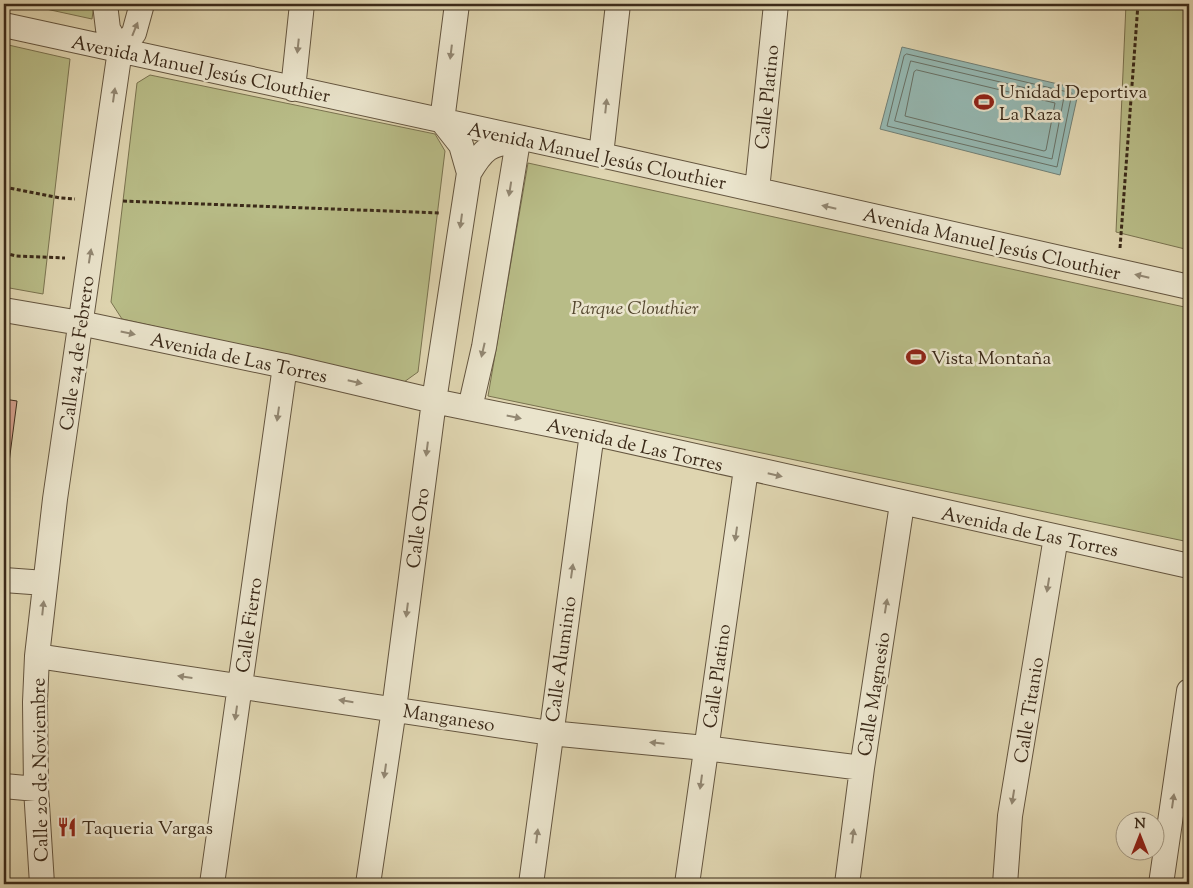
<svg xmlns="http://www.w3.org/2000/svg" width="1193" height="888" font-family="'Sorts Mill Goudy',serif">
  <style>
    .green { fill: #b8bc87; stroke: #7a7350 }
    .water { fill: #95b8b2; stroke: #717f75 }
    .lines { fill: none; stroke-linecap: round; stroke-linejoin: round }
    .shore { stroke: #687166; stroke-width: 1 }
    .building { fill: #d4a08e; stroke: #3b2a19 }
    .minor-casing { stroke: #64553f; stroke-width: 26 }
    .path { stroke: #3b2a19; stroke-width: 3; stroke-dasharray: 4 2.5; stroke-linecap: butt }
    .minor { stroke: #eae4cc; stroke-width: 24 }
    .oneway { fill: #928772 }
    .labels { text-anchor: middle; stroke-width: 5; stroke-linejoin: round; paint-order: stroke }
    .street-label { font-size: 19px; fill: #3b2a19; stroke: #eae4cc }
    .poi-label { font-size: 19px; fill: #3b2a19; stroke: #eae4cc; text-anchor: start }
    .park-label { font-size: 19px; font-style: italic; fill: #54472f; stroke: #eae4cc }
  </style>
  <rect width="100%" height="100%" fill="#dfd5b0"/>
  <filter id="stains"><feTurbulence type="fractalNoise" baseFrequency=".004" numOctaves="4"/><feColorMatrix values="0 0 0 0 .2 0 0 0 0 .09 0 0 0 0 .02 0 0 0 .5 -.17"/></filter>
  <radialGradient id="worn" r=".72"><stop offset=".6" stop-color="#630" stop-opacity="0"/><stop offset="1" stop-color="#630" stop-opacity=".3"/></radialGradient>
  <path class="green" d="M23,4H94L92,19Z
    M1126,4H1189V250L1116,232Z
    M4,44L70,59L43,294L4,287Z
    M150,75L435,134L445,151L418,372L404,382L122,319L111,302L137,83Z
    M528,163L1189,308V542L488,396Z"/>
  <path class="water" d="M902,47L1079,89L1060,175L880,129Z"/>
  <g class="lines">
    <path class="shore" d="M907,54L1072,93L1057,167L887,126L904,56Z
      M911,61L1064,97L1052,159L895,121Z
      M917,70L1055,103L1046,150L1044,151L905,116L914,72Z"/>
  </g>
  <path class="building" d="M4,399L17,401L4,501Z"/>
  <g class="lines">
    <defs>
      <path id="minor" d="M105,4L108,29L120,50
        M4,25L601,155L1189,287
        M120,50L134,33L142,4
        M293,89L302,4
        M442,121L457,4
        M601,155L618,4
        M469,173C483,149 490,143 518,141
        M757,190L776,4
        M4,310L80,323L285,366L434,401L592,433L1189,566
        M470,408L484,347L518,141
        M4,580L45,583
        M37,656L550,733L705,748L862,768
        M4,786L36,789
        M42,884L36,789L35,702L37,656L55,499L120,50
        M212,884L285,366
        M368,884L394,709L434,401L469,173L461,145L442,121
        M531,884L592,433
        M687,884L746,469
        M847,884L862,768L902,504
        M1005,884L1010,816L1056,537
        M1161,884L1189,691"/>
    </defs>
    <use href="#minor" class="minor-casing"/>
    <path class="path" d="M4,187L60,198L75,199
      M123,201L439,213
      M1120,248L1138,4
      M4,253L16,256L65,258"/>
    <use href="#minor" class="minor"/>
  </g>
  <defs><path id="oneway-solid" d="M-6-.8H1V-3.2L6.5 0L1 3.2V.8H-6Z" transform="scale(1.25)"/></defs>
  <g class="oneway">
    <use href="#oneway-solid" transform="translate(135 29) rotate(-68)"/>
    <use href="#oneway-solid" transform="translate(298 46) rotate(96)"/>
    <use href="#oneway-solid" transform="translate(451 52) rotate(97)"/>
    <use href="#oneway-solid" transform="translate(114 95) rotate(-82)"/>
    <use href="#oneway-solid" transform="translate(606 106) rotate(-84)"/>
    <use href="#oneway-solid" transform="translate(510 189) rotate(99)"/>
    <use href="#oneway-solid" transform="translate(829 207) rotate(-167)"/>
    <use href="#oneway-solid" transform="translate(461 221) rotate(98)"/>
    <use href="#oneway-solid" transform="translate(90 256) rotate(-81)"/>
    <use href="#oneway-solid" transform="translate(1142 276) rotate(-167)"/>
    <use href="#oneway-solid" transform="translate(128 333) rotate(12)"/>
    <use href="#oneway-solid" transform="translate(483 350) rotate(103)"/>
    <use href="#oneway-solid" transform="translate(355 382) rotate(13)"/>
    <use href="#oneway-solid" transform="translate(278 414) rotate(98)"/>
    <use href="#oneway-solid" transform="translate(514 417) rotate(12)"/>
    <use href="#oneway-solid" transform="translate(427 449) rotate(97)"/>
    <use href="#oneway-solid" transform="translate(775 475) rotate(13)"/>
    <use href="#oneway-solid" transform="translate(736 534) rotate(98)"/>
    <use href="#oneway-solid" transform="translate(572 571) rotate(-82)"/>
    <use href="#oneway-solid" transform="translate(1048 585) rotate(99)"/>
    <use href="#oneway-solid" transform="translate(886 606) rotate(-81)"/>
    <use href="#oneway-solid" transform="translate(43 608) rotate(-84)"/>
    <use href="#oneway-solid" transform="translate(407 610) rotate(97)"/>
    <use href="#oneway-solid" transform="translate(185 677) rotate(-172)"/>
    <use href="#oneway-solid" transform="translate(346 701) rotate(-171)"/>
    <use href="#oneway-solid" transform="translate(236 713) rotate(98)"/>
    <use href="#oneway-solid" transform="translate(657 743) rotate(-174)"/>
    <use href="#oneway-solid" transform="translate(385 771) rotate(98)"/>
    <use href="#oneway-solid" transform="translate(701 782) rotate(98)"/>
    <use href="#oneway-solid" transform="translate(1013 797) rotate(99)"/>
    <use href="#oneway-solid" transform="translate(1173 801) rotate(-82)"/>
    <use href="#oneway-solid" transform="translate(537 836) rotate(-83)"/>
    <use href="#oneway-solid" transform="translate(853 836) rotate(-83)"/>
  </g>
  <defs>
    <symbol id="stadium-bare" viewBox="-9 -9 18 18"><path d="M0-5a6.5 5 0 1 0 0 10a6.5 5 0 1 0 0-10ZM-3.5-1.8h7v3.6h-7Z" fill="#8f2418" stroke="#eae4cc" stroke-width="2.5" paint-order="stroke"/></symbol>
    <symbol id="restaurant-bare" viewBox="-9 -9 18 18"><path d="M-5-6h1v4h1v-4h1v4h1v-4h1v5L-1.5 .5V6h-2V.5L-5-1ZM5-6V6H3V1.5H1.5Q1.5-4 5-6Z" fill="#8f2418" stroke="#eae4cc" stroke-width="2.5" paint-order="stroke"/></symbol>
  </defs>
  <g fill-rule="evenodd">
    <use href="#stadium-bare" x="970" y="88" width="28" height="28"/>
    <use href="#stadium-bare" x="902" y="343" width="28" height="28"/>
    <use href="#restaurant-bare" x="53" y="813" width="28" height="28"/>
  </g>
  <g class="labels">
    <g class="street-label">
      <text transform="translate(201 68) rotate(12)" y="7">Avenida Manuel Jesús Clouthier</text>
      <text transform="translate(766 97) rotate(-84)" y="7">Calle Platino</text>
      <text transform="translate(597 155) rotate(12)" y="7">Avenida Manuel Jesús Clouthier</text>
      <text transform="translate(992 243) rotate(13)" y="7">Avenida Manuel Jesús Clouthier</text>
      <text transform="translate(76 353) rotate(-82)" y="7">Calle 24 de Febrero</text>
      <text transform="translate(239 357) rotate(12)" y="7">Avenida de Las Torres</text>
      <text transform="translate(635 444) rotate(13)" y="7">Avenida de Las Torres</text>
      <text transform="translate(417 528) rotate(-83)" y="7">Calle Oro</text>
      <text transform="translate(1030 531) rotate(12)" y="7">Avenida de Las Torres</text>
      <text transform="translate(248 625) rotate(-82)" y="7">Calle Fierro</text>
      <text transform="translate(560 659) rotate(-82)" y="7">Calle Aluminio</text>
      <text transform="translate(716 676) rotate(-82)" y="7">Calle Platino</text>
      <text transform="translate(873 694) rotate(-81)" y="7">Calle Magnesio</text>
      <text transform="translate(1028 710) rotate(-81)" y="7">Calle Titanio</text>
      <text transform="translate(449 717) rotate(9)" y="7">Manganeso</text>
      <text transform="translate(39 770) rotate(-91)" y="7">Calle 20 de Noviembre</text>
    </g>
    <g class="poi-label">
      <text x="999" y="98">Unidad Deportiva<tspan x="999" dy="22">La Raza</tspan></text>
      <text x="931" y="364">Vista Montaña</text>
      <text x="82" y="834">Taqueria Vargas</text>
    </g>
    <g class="park-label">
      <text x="635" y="314">Parque Clouthier</text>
    </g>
  </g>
  <rect width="1193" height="888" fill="none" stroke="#dfd5b0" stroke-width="20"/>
  <rect x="5" y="5" width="1183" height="878" fill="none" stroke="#3b2a19" stroke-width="2.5"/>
  <rect x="10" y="10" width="1173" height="868" fill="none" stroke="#3b2a19"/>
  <g transform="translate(1140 836)"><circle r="24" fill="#eae4cc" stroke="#a49a84"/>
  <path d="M0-4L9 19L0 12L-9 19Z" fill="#8f2418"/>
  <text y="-8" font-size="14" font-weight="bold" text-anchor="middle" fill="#3b2a19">N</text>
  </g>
  <rect width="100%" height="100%" filter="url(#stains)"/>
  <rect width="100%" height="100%" fill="url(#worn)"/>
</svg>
